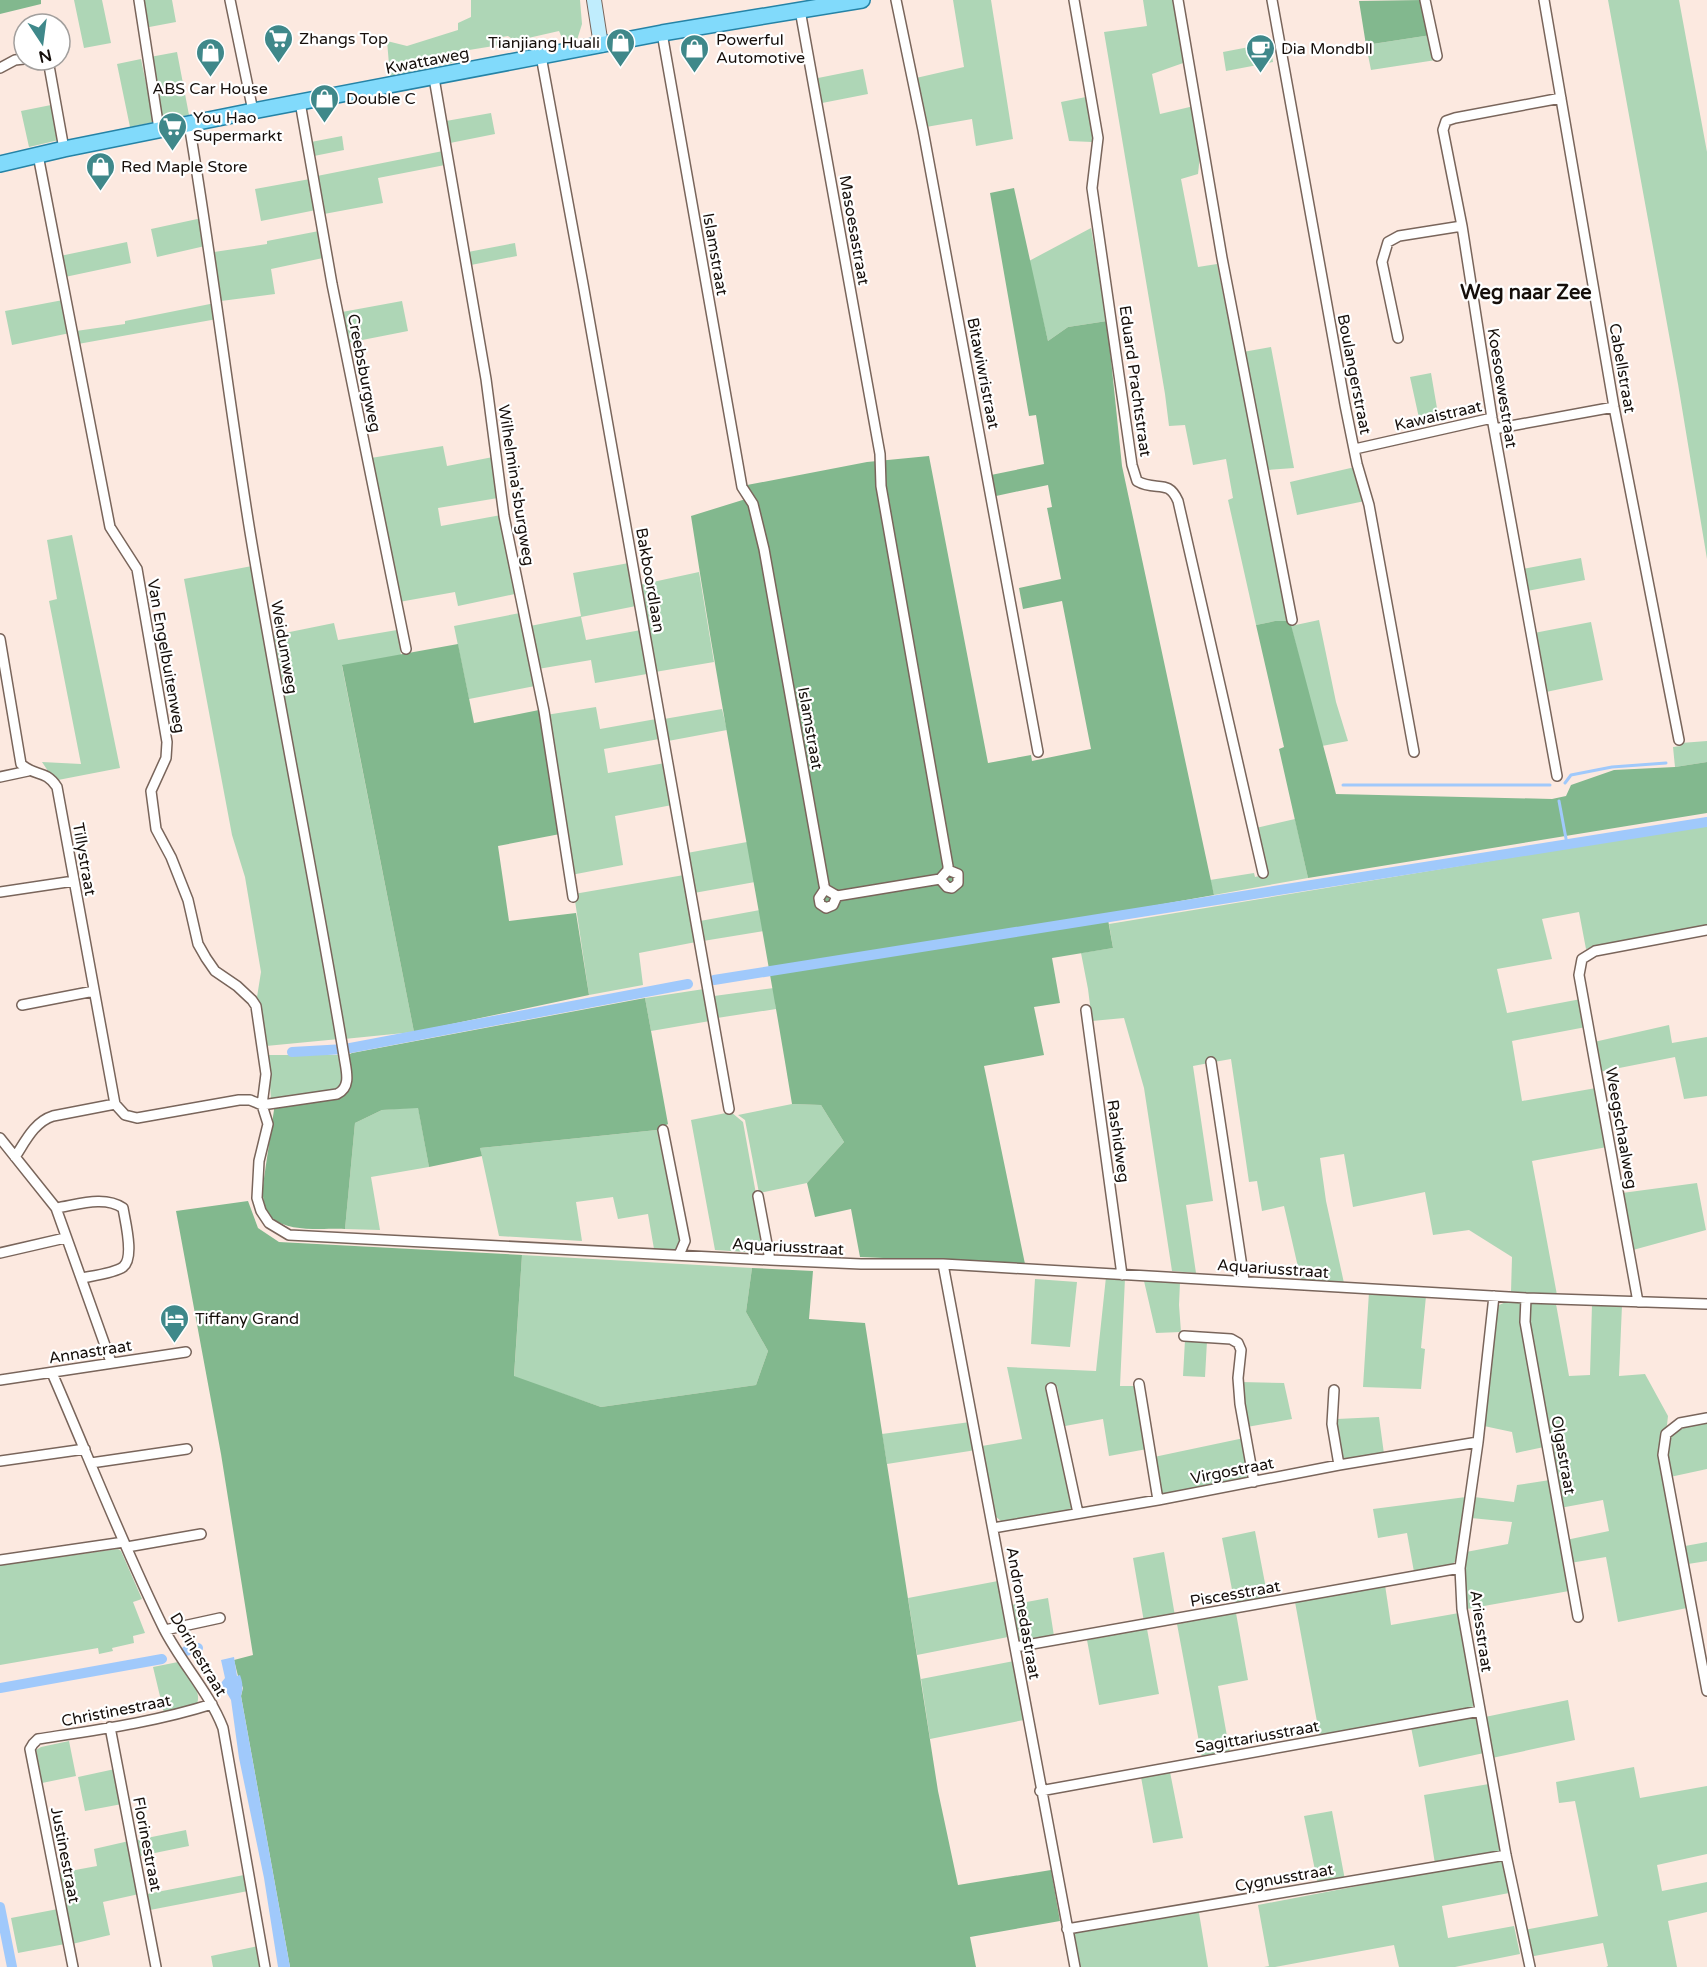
<svg xmlns="http://www.w3.org/2000/svg" width="1707" height="1967" font-family="'Varela Round',sans-serif">
  <style>
    .green { fill: #aed6b6 }
    .forest { fill: #82b88e }
    .water { fill: #a0c9fb }
    .lines { fill: none; stroke-linecap: round; stroke-linejoin: round }
    .stream { stroke: #a0c9fb; stroke-width: 3 }
    .canal { stroke: #a0c9fb; stroke-width: 10 }
    .street-casing { stroke: #79655b; stroke-width: 12 }
    .secondary-casing { stroke: #79655b; stroke-width: 16 }
    .primary-casing { stroke: #2583a6; stroke-width: 18 }
    .street { stroke: #fff; stroke-width: 9 }
    .secondary { stroke: #c0edfd; stroke-width: 14 }
    .primary { stroke: #81dafb; stroke-width: 15 }
    .labels { text-anchor: middle; stroke-width: 4.5; stroke-linejoin: round; paint-order: stroke }
    .poi-label { font-size: 16px; fill: #160f0b; stroke: #fff; text-anchor: start }
    .street-label { font-size: 16px; fill: #160f0b; stroke: #fff }
    .quarter-label { font-size: 20px; font-weight: bold; fill: #160f0b; stroke: #fff }
  </style>
  <rect width="100%" height="100%" fill="#fce9e0"/>
  <path class="green" d="M74,0H102L111,43L84,48Z
    M139,0H172L176,22L144,28Z
    M471,0H580L582,24L577,40L564,42L559,31L515,41L508,36L502,37L500,45L469,50L457,62L390,76L387,41L407,46L458,30V23L471,17Z
    M953,0H991L1013,139L976,146L972,119L926,127L916,78L964,67Z
    M1143,0H1176L1186,62L1152,74L1160,114L1194,106L1201,146L1198,174L1181,179L1198,267L1217,264L1290,621H1275L1256,625L1228,500L1233,498L1226,459L1193,465L1185,425L1169,426L1165,394L1104,32L1147,26Z
    M1608,0H1679L1707,152V559L1678,384Z
    M1431,35L1436,60L1371,70L1366,45Z
    M1270,43L1273,62L1226,71L1223,52Z
    M177,52L189,115L162,120L150,57Z
    M141,59L154,122L130,127L117,64Z
    M863,69L868,94L817,104L813,79Z
    M1086,97L1092,135V142L1069,141L1061,102Z
    M51,105L59,140L29,147L21,111Z
    M491,113L495,134L450,143L446,121Z
    M342,136L344,150L314,156L311,142Z
    M443,151L445,165L378,178L383,203L324,214L317,176Z
    M310,179L316,210L261,221L255,189Z
    M202,218L205,246L157,257L151,229Z
    M1091,228L1107,321L1068,327L1048,341L1029,261Z
    M319,231L323,258L271,269L275,294L221,301L214,252L267,244V241Z
    M127,242L131,263L65,277L60,256Z
    M515,243L517,256L471,265L468,252Z
    M63,300L70,333L12,345L5,311Z
    M402,301L408,331L347,343L342,312Z
    M215,303L217,319L78,344L76,331L125,324V321Z
    M1271,347L1294,468L1268,470L1243,352Z
    M1431,373L1438,414L1419,418L1410,377Z
    M443,446L447,466L493,457L498,498L438,508L441,526L501,515L515,594L458,606L455,592L399,602L371,458Z
    M1355,467L1365,501L1297,515L1290,482Z
    M72,535L120,768L58,780L48,771L42,762L81,764L49,601L57,599L47,540Z
    M1581,558L1585,580L1527,591L1523,569Z
    M629,563L636,606L581,617L586,640L641,630L647,674L595,683L591,660L538,669L530,626L581,616L573,573Z
    M252,566L339,1039L266,1046L257,997L261,972L245,877L232,835L184,579Z
    M699,572L714,662L655,672L639,585Z
    M520,613L535,686L469,699L454,626Z
    M1319,620L1336,702L1348,741L1322,746L1291,626Z
    M1591,622L1603,680L1546,692L1534,633Z
    M334,623L338,640L397,630L401,655L342,666L414,1032L344,1039L270,636Z
    M596,707L600,729L656,719L659,739L604,749L608,773L665,763L672,805L615,816L623,865L571,875L546,715Z
    M722,709L727,730L668,741L664,719Z
    M1707,741V762L1675,767L1673,747L1681,746V743Z
    M1295,819L1308,878L1214,895L1210,880L1254,873L1255,877L1267,874L1256,828Z
    M1707,825V927L1586,949L1579,912L1542,919L1552,959L1497,969L1507,1013L1581,999L1586,1027L1512,1041L1522,1101L1596,1088L1607,1147L1532,1161L1557,1295L1511,1292L1512,1257L1469,1230L1433,1235L1425,1192L1353,1207L1344,1154L1320,1158L1326,1201L1344,1283L1301,1280L1284,1206L1262,1211L1257,1181L1249,1182L1231,1059L1214,1062L1213,1057L1208,1058L1209,1063L1193,1066L1213,1201L1186,1205L1196,1273L1172,1271L1144,1088L1124,1018L1092,1021L1088,989L1081,953L1113,948L1109,924Z
    M747,842L755,882L694,893L687,853Z
    M684,875L696,942L639,953L643,985L589,995L574,894Z
    M760,910L764,931L703,941L700,921Z
    M774,988L776,1009L717,1018L714,996Z
    M704,989L710,1021L651,1031L645,998Z
    M1669,1025L1672,1043L1707,1037V1096L1684,1099L1675,1057L1599,1072L1594,1042Z
    M268,1055H341L345,1081L342,1089L271,1100Z
    M792,1104L821,1105L844,1142L807,1183L759,1193L745,1120L738,1115Z
    M418,1107L429,1167L371,1177L380,1230L345,1229L355,1123L382,1110Z
    M731,1112L743,1122L756,1194L753,1195L762,1250L759,1253L715,1250L691,1120Z
    M657,1130L680,1241L676,1250L654,1249L648,1214L618,1219L613,1197L576,1202L582,1241L499,1236L480,1148Z
    M1697,1183L1706,1230L1633,1250L1622,1193Z
    M522,1255L752,1268L746,1312L768,1351L756,1385L601,1407L514,1377Z
    M1106,1277L1125,1278L1120,1386H1136L1147,1449L1109,1456L1103,1419L1065,1426L1057,1386L1049,1387L1073,1508L1068,1512L1010,1522L1001,1521L995,1516L982,1446L1022,1439L1007,1367L1096,1371Z
    M1035,1279L1077,1282L1070,1347L1031,1344Z
    M1144,1281L1180,1282L1179,1305L1181,1332L1156,1333Z
    M1369,1292L1426,1296L1421,1348L1425,1349L1421,1389L1363,1387Z
    M1506,1302L1522,1303L1544,1447L1516,1453L1512,1432L1484,1426L1496,1310L1499,1305Z
    M1529,1302L1556,1304L1569,1376L1590,1375L1592,1304L1622,1305L1619,1376L1645,1374L1668,1416L1667,1425L1663,1437L1687,1608L1618,1622L1606,1557L1570,1563L1566,1540L1609,1531L1603,1500L1560,1508L1529,1323Z
    M1185,1340L1207,1341L1205,1377L1183,1376Z
    M1241,1382L1284,1383L1292,1419L1247,1427Z
    M1379,1417L1384,1454L1345,1461L1341,1460L1334,1425L1337,1419Z
    M1707,1421V1469L1670,1477C1663,1436 1667,1431 1707,1421Z
    M970,1422L976,1450L887,1464L882,1434Z
    M1244,1438L1249,1479L1165,1496L1161,1495L1154,1457Z
    M1550,1480L1569,1591L1467,1609L1464,1581L1466,1552L1508,1544L1512,1522L1471,1518L1474,1497L1514,1502L1517,1485Z
    M1466,1497L1457,1559L1452,1565L1414,1572L1407,1533L1378,1538L1373,1509Z
    M1255,1531L1268,1599L1235,1605L1222,1538Z
    M1707,1542V1561L1688,1564L1685,1546Z
    M118,1549L121,1551L142,1599L133,1602L145,1633L133,1636L134,1643L112,1648L113,1651L99,1654L98,1648L0,1665V1565Z
    M1164,1552L1175,1616L1144,1622L1133,1558Z
    M998,1581L1008,1637L917,1655L908,1598Z
    M1385,1585L1391,1625L1459,1613L1474,1698V1704L1471,1710L1320,1738L1295,1602Z
    M1048,1598L1054,1636L1021,1642L1017,1637L1011,1605Z
    M1236,1613L1248,1680L1218,1686L1230,1753L1202,1758L1177,1624Z
    M1147,1629L1159,1694L1099,1705L1087,1640Z
    M1014,1661L1024,1720L930,1739L921,1679Z
    M178,1662C187,1674 204,1691 196,1706L164,1713L153,1667Z
    M1568,1700L1575,1740L1492,1758L1485,1717Z
    M1471,1717L1477,1720L1484,1753L1419,1767L1411,1727Z
    M69,1741L76,1776L42,1783L36,1750L41,1747Z
    M1634,1767L1640,1798L1707,1786V1854L1657,1865L1662,1891L1707,1882V1912L1668,1921L1677,1967H1606L1608,1966L1603,1943L1529,1957L1524,1930L1598,1916L1575,1801L1559,1803L1556,1782Z
    M115,1769L122,1804L85,1811L78,1777Z
    M1170,1772L1183,1838L1153,1843L1141,1777Z
    M1489,1784L1501,1848L1499,1851L1493,1854L1435,1864L1424,1795Z
    M1332,1811L1345,1880L1318,1885L1304,1816Z
    M186,1830L189,1846L140,1856L137,1840Z
    M129,1841L139,1894L103,1902L110,1935L72,1944L59,1873L97,1866L94,1849Z
    M1494,1860L1503,1862L1509,1893L1442,1906L1448,1938L1514,1926L1520,1954L1455,1967H1399L1394,1945L1275,1967H1264L1269,1966L1258,1905Z
    M244,1875L248,1891L150,1910L147,1894Z
    M1198,1907L1208,1967H1077L1072,1936L1077,1931Z
    M58,1909L65,1944L18,1953L11,1918Z
    M258,1946L262,1967H213L211,1956Z"/>
  <path class="forest" d="M0,0H41V4L0,14Z
    M1422,0L1431,35L1366,45L1359,1Z
    M1014,188L1048,341L1068,327L1107,321L1122,466L1214,895L1107,914L1113,948L1052,958L1060,1003L1034,1007L1044,1055L984,1066L1025,1264L860,1257L851,1209L815,1217L807,1183L844,1142L821,1105L792,1104C760,908 721,713 691,516L749,498L747,485L867,462L929,456L988,763L1031,755L1032,761L1091,749L1062,601L1023,609L1019,588L1061,579L1047,508L1052,507L1048,485L996,496L991,475L1044,464L1036,415L1029,416L990,193Z
    M1275,621H1290L1336,794L1552,799L1566,796L1571,785L1614,770L1675,767L1707,762V813L1308,878L1279,749L1284,747L1256,625Z
    M458,644L474,723L539,710L560,834L498,846L509,921L576,913L589,995L414,1032L342,665Z
    M645,998L668,1124L657,1130L480,1148L482,1156L429,1167L418,1108L382,1110L355,1123L345,1229C324,1228 290,1233 272,1218C265,1212 264,1201 262,1192L275,1103L342,1095L346,1056L352,1053Z
    M248,1201L258,1228L279,1242L522,1255L514,1376L601,1407L756,1385L768,1351L746,1312L752,1268L813,1271L809,1319L865,1323L938,1791L958,1885L1051,1870L1060,1921L970,1937L976,1967H290L241,1696L243,1688L238,1676L234,1660L253,1655L221,1454L176,1211Z"/>
  <path class="water" d="M234,1657L237,1676L240,1675C243,1683 243,1689 241,1696L290,1967H278L264,1878L239,1758L231,1700L221,1683L225,1678L221,1660Z"/>
  <g class="lines">
    <path class="stream" d="M1565,783L1571,775L1612,767L1666,763
      M1343,785H1550
      M1559,801L1567,844"/>
    <path class="canal" d="M714,980L1707,822
      M292,1052L345,1049L688,984
      M186,1651L198,1648
      M0,1688L162,1659
      M0,1907L12,1967"/>
    <defs>
      <path id="street" d="M139,0L159,129
        M230,0L253,111
        M896,0L923,130L1038,752
        M1074,0L1098,138L1092,188L1132,465L1137,481C1156,492 1168,478 1178,501L1263,873
        M1178,0L1222,258L1292,620
        M1272,0L1345,405L1357,464L1369,505L1414,752
        M1425,0L1437,56
        M1544,0L1614,407L1679,740
        M662,33L742,487L753,504L764,549L824,885L825,889L837,896L940,879L948,870V866L881,486L880,454L800,10
        M541,56L583,284L729,1109
        M48,60L64,149
        M0,68L15,60L24,59
        M434,78L486,379L504,516L544,711L573,897
        M300,102L332,284L406,649
        M38,155L110,527L137,569L167,742L166,758L151,791L156,829L171,857L188,900L198,944L206,958L215,971L237,986L252,1000L256,1006L266,1074L262,1105L337,1094C352,1087 346,1070 344,1056C315,881 279,707 250,532C228,396 212,260 189,124
        M1398,338L1382,262L1388,242L1399,236L1462,226
        M1494,429L1614,407
        M1355,449L1492,418
        M0,639L21,764C35,777 45,769 57,787L115,1104
        M1557,776L1492,418L1462,226L1443,130L1446,121L1455,118L1561,98
        M0,777L28,771
        M940,879L947,887L952,888L958,883V874L948,870
        M825,889L819,898L820,904L826,908L833,905L837,896
        M0,892L74,881
        M22,1005L94,991
        M1086,1010L1122,1275
        M1211,1062L1244,1280
        M663,1130L685,1241L679,1255
        M0,1138L56,1208L111,1362
        M15,1157C25,1142 34,1122 53,1116L115,1104L125,1115L137,1118L239,1100H250L262,1105L268,1124L259,1161L257,1198L261,1211L269,1223L289,1235L770,1260L861,1264H943L1526,1298L1707,1304
        M758,1196L770,1260
        M56,1208C77,1205 104,1195 123,1208C125,1221 135,1258 123,1267C115,1273 92,1276 82,1278
        M0,1253L65,1238
        M943,1264L1075,1967
        M1494,1296L1478,1442L1460,1568L1462,1609L1506,1855L1530,1967
        M1526,1298L1525,1322L1578,1617
        M1638,1302L1579,975L1582,959L1595,951L1707,930
        M1184,1336L1231,1339L1238,1343L1241,1350L1238,1378L1240,1404L1254,1482
        M52,1373C89,1458 123,1546 164,1629C182,1664 209,1692 223,1728L265,1967
        M0,1380L186,1352
        M1139,1384L1158,1500
        M1051,1388L1078,1513
        M1334,1390L1332,1424L1339,1465
        M1707,1418L1680,1423L1666,1434L1663,1455L1707,1691
        M0,1461L85,1449
        M91,1463L187,1449
        M993,1528L1158,1500L1339,1465L1478,1442
        M127,1547L201,1534
        M0,1560L124,1542
        M165,1630L220,1618
        M1015,1647L1460,1568
        M110,1727L156,1967
        M1040,1791L1480,1711
        M1067,1929L1506,1855
        M73,1967L30,1749L33,1744L38,1739C96,1730 156,1722 212,1704"/>
      <path id="secondary" d="M594,0L601,45"/>
      <path id="primary" d="M0,164L64,149L253,111L662,33L862,0"/>
    </defs>
    <use href="#street" class="street-casing"/>
    <use href="#secondary" class="secondary-casing"/>
    <use href="#primary" class="primary-casing"/>
    <use href="#street" class="street"/>
    <use href="#secondary" class="secondary"/>
    <use href="#primary" class="primary"/>
  </g>
  <defs>
    <symbol id="supermarket-pin" viewBox="-11 -11 22 30"><path d="M0 17L-7.5 6A9.5 9.5 0 1 1 7.5 6Z" fill="#3f888a" stroke="#fff"/><path d="M-6-5.5h2.5l.6 2H6L4.5 2H-2.5L-4.4-4H-6ZM-1.5 3.2a1.3 1.3 0 1 0 .1 0ZM3 3.2a1.3 1.3 0 1 0 .1 0Z" fill="#fff"/></symbol>
    <symbol id="shop-pin" viewBox="-11 -11 22 30"><path d="M0 17L-7.5 6A9.5 9.5 0 1 1 7.5 6Z" fill="#3f888a" stroke="#fff"/><path d="M-5-2.5h2.3a2.7 3.5 0 0 1 5.4 0H5L5.5 6h-11ZM-1.5-2.5h3a1.5 2.3 0 0 0-3 0Z" fill="#fff"/></symbol>
    <symbol id="cafe-pin" viewBox="-11 -11 22 30"><path d="M0 17L-7.5 6A9.5 9.5 0 1 1 7.5 6Z" fill="#3f888a" stroke="#fff"/><path d="M-5.5-4.5H6V0H3Q3 3.5 0 3.5H-2.5Q-5.5 3.5-5.5 0ZM3-3.2v2h1.7v-2ZM-6 4.5H4V6H-6Z" fill="#fff"/></symbol>
    <symbol id="hotel-pin" viewBox="-11 -11 22 30"><path d="M0 17L-7.5 6A9.5 9.5 0 1 1 7.5 6Z" fill="#3f888a" stroke="#fff"/><path d="M-6-4.5h1.5V1H6V5H4.5V3h-9V5H-6ZM-4 0a1.8 1.8 0 1 1 3.6 0ZM.5 0V-2.5h3Q6-2.5 6 0Z" fill="#fff"/></symbol>
  </defs>
  <g fill-rule="evenodd">
    <use href="#supermarket-pin" x="262" y="22" width="33" height="45"/>
    <use href="#shop-pin" x="604" y="26" width="33" height="45"/>
    <use href="#shop-pin" x="678" y="32" width="33" height="45"/>
    <use href="#cafe-pin" x="1244" y="32" width="33" height="45"/>
    <use href="#shop-pin" x="194" y="36" width="33" height="45"/>
    <use href="#shop-pin" x="308" y="82" width="33" height="45"/>
    <use href="#supermarket-pin" x="156" y="110" width="33" height="45"/>
    <use href="#shop-pin" x="84" y="150" width="33" height="45"/>
    <use href="#hotel-pin" x="158" y="1302" width="33" height="45"/>
  </g>
  <g class="labels">
    <g class="poi-label">
      <text x="299" y="44">Zhangs Top</text>
      <text x="716" y="45">Powerful<tspan x="716" dy="18">Automotive</tspan></text>
      <text x="600" y="48" text-anchor="end">Tianjiang Huali</text>
      <text x="1281" y="54">Dia Mondbll</text>
      <text x="210" y="94" text-anchor="middle">ABS Car House</text>
      <text x="346" y="104">Double C</text>
      <text x="193" y="123">You Hao<tspan x="193" dy="18">Supermarkt</tspan></text>
      <text x="121" y="172">Red Maple Store</text>
      <text x="195" y="1324">Tiffany Grand</text>
    </g>
    <g class="street-label">
      <text transform="translate(427 60) rotate(-11)" y="6">Kwattaweg</text>
      <text transform="translate(855 230) rotate(80)" y="6">Masoesastraat</text>
      <text transform="translate(716 254) rotate(80)" y="6">Islamstraat</text>
      <text transform="translate(1623 368) rotate(80)" y="6">Cabellstraat</text>
      <text transform="translate(365 373) rotate(79)" y="6">Creebsburgweg</text>
      <text transform="translate(984 373) rotate(79)" y="6">Bitawiwristraat</text>
      <text transform="translate(1355 374) rotate(79)" y="6">Boulangerstraat</text>
      <text transform="translate(1136 381) rotate(82)" y="6">Eduard Prachtstraat</text>
      <text transform="translate(1503 388) rotate(81)" y="6">Koesoewestraat</text>
      <text transform="translate(1438 415) rotate(-13)" y="6">Kawaistraat</text>
      <text transform="translate(517 485) rotate(81)" y="6">Wilhelmina'sburgweg</text>
      <text transform="translate(651 580) rotate(80)" y="6">Bakboordlaan</text>
      <text transform="translate(285 647) rotate(80)" y="6">Weidumweg</text>
      <text transform="translate(167 656) rotate(80)" y="6">Van Engelbuitenweg</text>
      <text transform="translate(811 728) rotate(80)" y="6">Islamstraat</text>
      <text transform="translate(85 859) rotate(80)" y="6">Tillystraat</text>
      <text transform="translate(1622 1128) rotate(80)" y="6">Weegschaalweg</text>
      <text transform="translate(1119 1141) rotate(82)" y="6">Rashidweg</text>
      <text transform="translate(788 1246) rotate(3)" y="6">Aquariusstraat</text>
      <text transform="translate(1273 1268) rotate(4)" y="6">Aquariusstraat</text>
      <text transform="translate(90 1351) rotate(-9)" y="6">Annastraat</text>
      <text transform="translate(1564 1455) rotate(80)" y="6">Olgastraat</text>
      <text transform="translate(1232 1470) rotate(-11)" y="6">Virgostraat</text>
      <text transform="translate(1235 1593) rotate(-10)" y="6">Piscesstraat</text>
      <text transform="translate(1024 1613) rotate(80)" y="6">Andromedastraat</text>
      <text transform="translate(1482 1631) rotate(82)" y="6">Ariesstraat</text>
      <text transform="translate(199 1654) rotate(59)" y="6">Dorinestraat</text>
      <text transform="translate(116 1710) rotate(-11)" y="6">Christinestraat</text>
      <text transform="translate(1257 1736) rotate(-10)" y="6">Sagittariusstraat</text>
      <text transform="translate(148 1844) rotate(79)" y="6">Florinestraat</text>
      <text transform="translate(66 1855) rotate(79)" y="6">Justinestraat</text>
      <text transform="translate(1284 1877) rotate(-10)" y="6">Cygnusstraat</text>
    </g>
    <g class="quarter-label">
      <text x="1526" y="299">Weg naar Zee</text>
    </g>
  </g>
  <g transform="translate(42 42) rotate(167)"><circle r="28" fill="#ffffff" stroke="#a29f9d" stroke-width="1.5"/>
  <path d="M0-4.5L10 22L0 15L-10 22Z" fill="#3f888a"/>
  <text y="-9" font-size="16" font-weight="bold" text-anchor="middle" fill="#160f0b">N</text>
  </g>
</svg>
